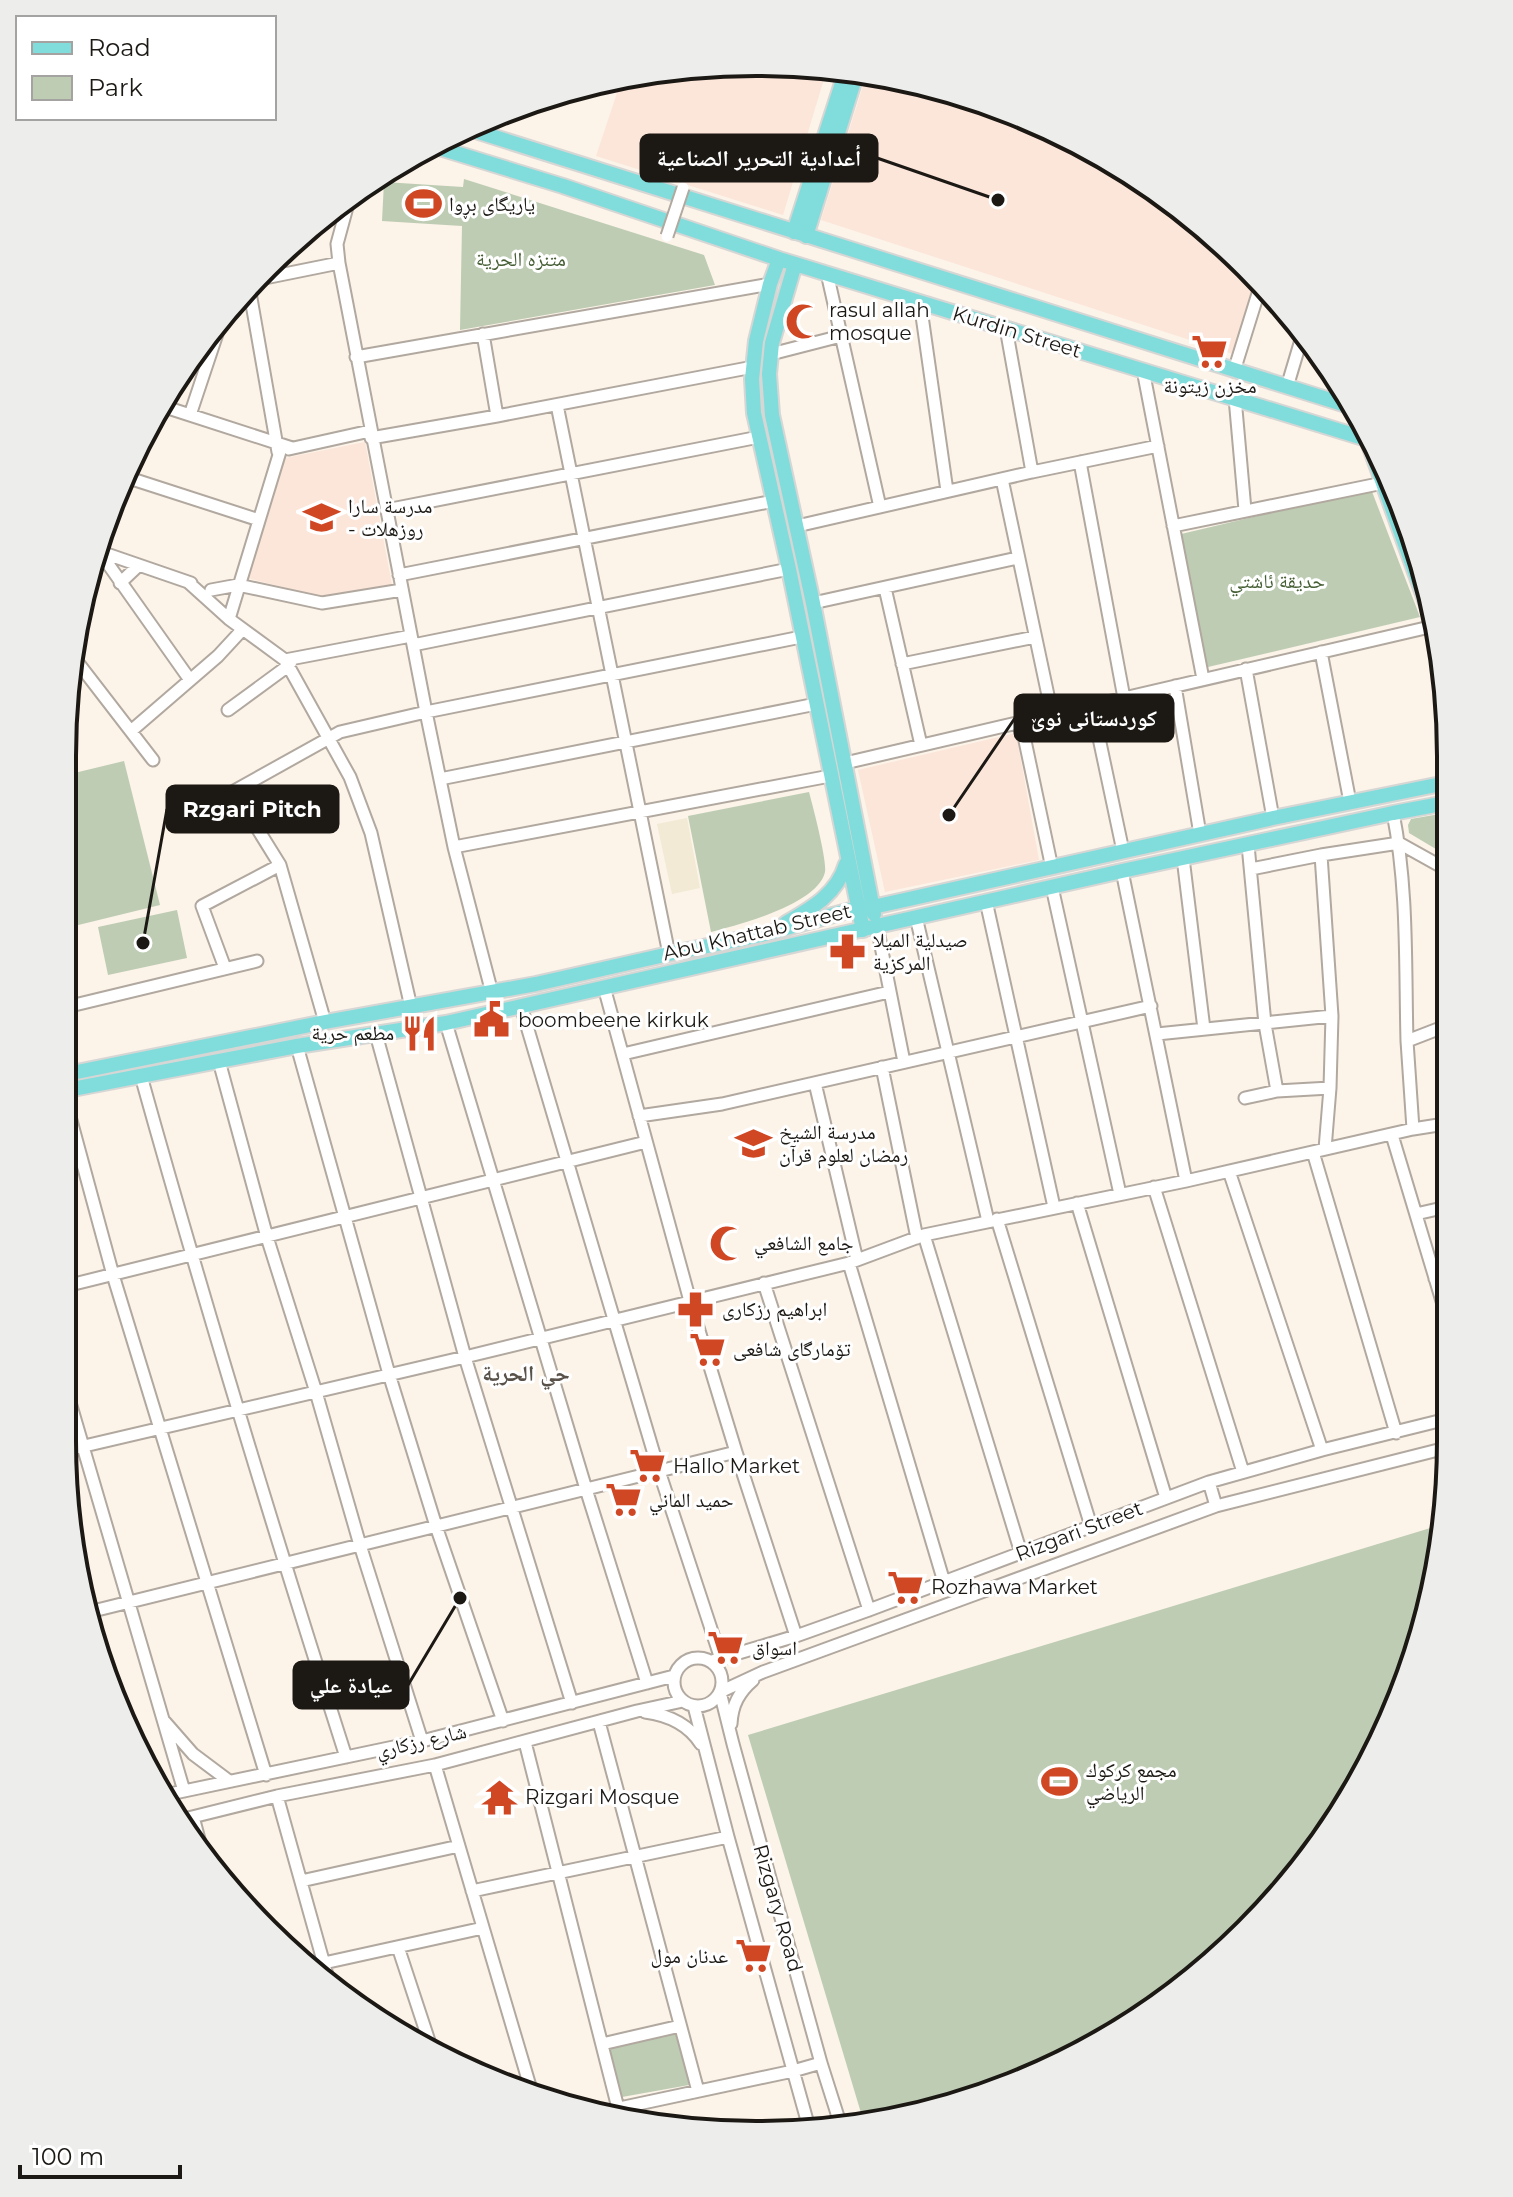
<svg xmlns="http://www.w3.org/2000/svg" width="1513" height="2197" font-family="Montserrat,'Noto Naskh Arabic',sans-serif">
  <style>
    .commercial { fill: #f2ead4 }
    .education { fill: #fce5d9 }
    .green { fill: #bdccb3 }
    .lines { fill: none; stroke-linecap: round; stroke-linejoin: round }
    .minor-casing { stroke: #b1a89f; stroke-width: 15 }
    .major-casing { stroke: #d6d6d5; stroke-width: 18 }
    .minor { stroke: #fff; stroke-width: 11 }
    .major { stroke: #80dddb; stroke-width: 14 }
    .minor-bridge-casing { stroke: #b1a89f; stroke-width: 15; stroke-linecap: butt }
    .minor-bridge { stroke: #fff; stroke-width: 11 }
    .labels { text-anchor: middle; stroke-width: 6; stroke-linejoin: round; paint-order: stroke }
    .poi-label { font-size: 20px; fill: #1c1915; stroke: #fff; text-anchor: start }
    .park-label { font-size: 20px; fill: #455e34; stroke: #fff }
    .street-label { font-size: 20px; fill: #1c1915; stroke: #fff }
    .neighbourhood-label { font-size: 22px; font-weight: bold; fill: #59524a; stroke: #fff }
    .rim { fill: none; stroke: #1c1915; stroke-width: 4 }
    .leader { fill: none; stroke: #1c1915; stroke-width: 3 }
    .callout-dot { fill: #1c1915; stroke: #fff; stroke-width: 3 }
    .callout { fill: #1c1915; stroke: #1c1915; stroke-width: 3 }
    .callout-label { font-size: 22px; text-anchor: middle; font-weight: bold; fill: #fff }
  </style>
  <rect width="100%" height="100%" fill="#fcf3e9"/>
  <path class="commercial" d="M687,818L700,888L672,894L657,824Z"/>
  <path class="education" d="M757,62L827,69L783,215L596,156L623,75Z
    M867,73L892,75L1023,115L1143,179L1248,266L1257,278L1233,354L821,220Z
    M365,442L392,585L361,594L317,596L247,578L285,458Z
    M1016,733L1039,860L885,892L858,770Z"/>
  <path class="green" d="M464,179L704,255L715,285L460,330L462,226L382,221L384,182L463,187Z
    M1371,489L1420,617L1208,667L1177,535Z
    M124,761L160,905L62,929V776Z
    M809,792C813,807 827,860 825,872C818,904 739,925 711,932L688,816Z
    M1451,812V858L1409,833L1408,825L1411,819Z
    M177,910L187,958L108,975L98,927Z
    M1437,1526L1441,1539L1438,1576L1398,1707L1334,1827L1247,1932L1064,2063L892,2122L864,2123L748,1735Z
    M677,2033L689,2085L622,2097L609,2048Z"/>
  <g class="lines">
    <defs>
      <path id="minor" d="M350,196L337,244L339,263L426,712L454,847L492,993
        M827,273L880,507
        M255,280L339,263
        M249,287L278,452
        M920,302L947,491
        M1006,328L1032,472
        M483,334L497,416
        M771,354L841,336
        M356,357L770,284
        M1143,370L1203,679
        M1234,371L1261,284
        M1287,387L1301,340
        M1235,398L1245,510
        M159,405L292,448
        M557,405L669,954
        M190,415L220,325
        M371,438L497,416L753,367
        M289,449L370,431
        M1080,462L1124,698
        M129,478L259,520
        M1002,479L1052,714
        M386,510L759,437
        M797,526L1032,472L1158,446
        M1173,526L1383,483
        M101,552L191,583
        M101,554L190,680
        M399,575L774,501
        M188,582L229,619L285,660L350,777L371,833L411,1007
        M120,583L139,565
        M885,588L921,745
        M211,590L238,585L322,603L402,590
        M813,603L1017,558
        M229,619L282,445
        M413,645L789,569
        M1321,652L1350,802
        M72,655L153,760
        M285,660L411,636
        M902,664L1035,637
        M1246,669L1273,818
        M1175,686L1200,834
        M1092,705L1123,851
        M228,710L288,666L291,662
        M1021,722L1052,868
        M131,731L218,656L242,630
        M845,763L1434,626
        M440,779L816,704
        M234,791L280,865L325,1022
        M1393,813C1408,888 1405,965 1407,1041
        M180,821L340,732L426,712L801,637
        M1248,845L1265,1024L1277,1091
        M454,847L830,776
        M1321,855L1332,1016L1330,1088L1325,1149
        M1183,858L1204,1029
        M1251,869L1321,855L1399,843L1451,872
        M1122,871L1186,1181
        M1052,887L1120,1194
        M986,901L1054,1207
        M916,917L988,1221
        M877,926L904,1062
        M225,968L202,906L280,865
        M604,987L690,1301L736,1452L796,1636
        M521,1006L659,1471L721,1659
        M62,1008L257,961
        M446,1023L586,1489L647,1683
        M376,1034L465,1357L572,1703
        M1157,1034L1332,1016
        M297,1046L389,1374L436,1526L503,1721
        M623,1054L889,992
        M219,1061L267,1237L316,1392L360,1545L422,1741
        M882,1067L917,1238
        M141,1076C205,1305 274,1532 346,1757
        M815,1083L857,1260
        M63,1091L113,1275L266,1775
        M1245,1098L1277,1091L1330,1088
        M639,1116L722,1104L1151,1006
        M1413,1129L1407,1041L1451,1024
        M1392,1135L1451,1331
        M1313,1152L1396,1433
        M1229,1171L1322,1450
        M1154,1187L1243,1472
        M1077,1203L1166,1498
        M1416,1214L1451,1206
        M997,1219L1091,1526
        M924,1235L1021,1553
        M849,1263L944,1582
        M1435,1279L1451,1275
        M764,1283L869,1610
        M62,1287L646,1142
        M62,1375L184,1791
        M63,1451L465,1357L849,1263L924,1235L1186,1181L1413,1129L1451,1123
        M1209,1482L1216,1506
        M85,1613L736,1452
        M674 1682a24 24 0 1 1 48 0a24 24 0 1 1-48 0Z
        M712,1661L796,1636L869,1610L1209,1482L1322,1450L1451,1418
        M694,1706L728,1837L808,2124
        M645,1712C668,1715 689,1725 701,1744
        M165,1722L193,1754L229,1781
        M599,1722L698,2091
        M731,1724C732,1705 739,1692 753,1680
        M525,1742L618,2108
        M435,1765L532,2093
        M165,1795L422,1741L674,1676
        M277,1796L329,1982
        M193,1817L203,1854
        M176,1821L277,1796L435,1765L637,1711L683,1701
        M301,1881L459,1846
        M472,1891L728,1837
        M398,1947L430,2044
        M324,1963L483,1928
        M602,2044L680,2026
        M601,2112L793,2071L821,2063
        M840,2123L821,2063L733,1744L720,1692L763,1672L1216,1506L1450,1447"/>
      <path id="major" d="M466,128L1349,406
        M433,146L563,186L779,259L1373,441
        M794,232L846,71
        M806,236L857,72
        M779,259L770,284L756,341L752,379L754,413L789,569L863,930
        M795,264L772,343L769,374L772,415L813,603L874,914
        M1367,439L1440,641
        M786,923C812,908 837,894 846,864
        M62,1075L325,1022L536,984L669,954L761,935L858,908L873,907L1273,818L1451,782
        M62,1091L297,1046L446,1023L1122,871L1393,813L1451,802"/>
    </defs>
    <use href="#minor" class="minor-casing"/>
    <use href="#major" class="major-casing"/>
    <use href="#minor" class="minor"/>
    <use href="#major" class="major"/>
    <defs>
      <path id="minor-bridge" d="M667,236L683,188"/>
    </defs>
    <use href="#minor-bridge" class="minor-bridge-casing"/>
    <use href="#minor-bridge" class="minor-bridge"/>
  </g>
  <defs>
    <symbol id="stadium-bare" viewBox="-9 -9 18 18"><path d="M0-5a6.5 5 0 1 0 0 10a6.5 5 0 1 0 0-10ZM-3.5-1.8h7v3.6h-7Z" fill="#d04724" stroke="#fff" stroke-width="2.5" paint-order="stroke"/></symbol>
    <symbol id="mosque-bare" viewBox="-9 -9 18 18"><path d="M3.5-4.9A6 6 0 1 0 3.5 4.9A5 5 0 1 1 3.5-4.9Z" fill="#d04724" stroke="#fff" stroke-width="2.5" paint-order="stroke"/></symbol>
    <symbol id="supermarket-bare" viewBox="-9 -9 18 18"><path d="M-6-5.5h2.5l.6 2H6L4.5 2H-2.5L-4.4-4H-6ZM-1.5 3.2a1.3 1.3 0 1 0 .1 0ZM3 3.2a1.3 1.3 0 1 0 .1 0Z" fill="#d04724" stroke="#fff" stroke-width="2.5" paint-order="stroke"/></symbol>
    <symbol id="school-bare" viewBox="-9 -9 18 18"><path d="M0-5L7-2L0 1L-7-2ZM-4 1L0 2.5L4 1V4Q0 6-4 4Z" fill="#d04724" stroke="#fff" stroke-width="2.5" paint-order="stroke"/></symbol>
    <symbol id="pharmacy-bare" viewBox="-9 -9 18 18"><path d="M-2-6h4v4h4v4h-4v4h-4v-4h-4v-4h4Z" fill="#d04724" stroke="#fff" stroke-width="2.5" paint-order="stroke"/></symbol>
    <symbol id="civic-bare" viewBox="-9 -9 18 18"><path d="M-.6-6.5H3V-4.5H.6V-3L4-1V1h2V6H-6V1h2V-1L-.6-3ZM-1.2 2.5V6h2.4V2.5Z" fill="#d04724" stroke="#fff" stroke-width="2.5" paint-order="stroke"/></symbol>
    <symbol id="restaurant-bare" viewBox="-9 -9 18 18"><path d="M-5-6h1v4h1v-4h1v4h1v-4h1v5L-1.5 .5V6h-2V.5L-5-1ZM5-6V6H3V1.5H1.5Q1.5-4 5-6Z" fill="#d04724" stroke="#fff" stroke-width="2.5" paint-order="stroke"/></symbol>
    <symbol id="temple-bare" viewBox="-9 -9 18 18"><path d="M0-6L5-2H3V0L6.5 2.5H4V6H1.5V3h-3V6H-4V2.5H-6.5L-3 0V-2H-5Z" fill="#d04724" stroke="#fff" stroke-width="2.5" paint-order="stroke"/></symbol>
  </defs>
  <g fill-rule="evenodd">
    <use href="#stadium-bare" x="398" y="178" width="51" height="51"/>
    <use href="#mosque-bare" x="778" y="296" width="51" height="51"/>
    <use href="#supermarket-bare" x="1184" y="326" width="51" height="51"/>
    <use href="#school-bare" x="296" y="492" width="51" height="51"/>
    <use href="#pharmacy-bare" x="822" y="926" width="51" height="51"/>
    <use href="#civic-bare" x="466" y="994" width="51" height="51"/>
    <use href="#restaurant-bare" x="394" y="1008" width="51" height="51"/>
    <use href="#school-bare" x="728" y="1118" width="51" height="51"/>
    <use href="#mosque-bare" x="702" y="1218" width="51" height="51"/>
    <use href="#pharmacy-bare" x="670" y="1284" width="51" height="51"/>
    <use href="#supermarket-bare" x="682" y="1324" width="51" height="51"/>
    <use href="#supermarket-bare" x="622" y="1440" width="51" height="51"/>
    <use href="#supermarket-bare" x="598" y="1474" width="51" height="51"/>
    <use href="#supermarket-bare" x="880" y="1562" width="51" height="51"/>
    <use href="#supermarket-bare" x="700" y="1622" width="51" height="51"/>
    <use href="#stadium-bare" x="1034" y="1756" width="51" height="51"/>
    <use href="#temple-bare" x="474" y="1772" width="51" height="51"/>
    <use href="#supermarket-bare" x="728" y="1930" width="51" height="51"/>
  </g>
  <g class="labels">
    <g class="poi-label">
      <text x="449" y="211">یاریگای بڕوا</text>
      <text x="829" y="317">rasul allah<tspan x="829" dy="23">mosque</tspan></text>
      <text x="1210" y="393" text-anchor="middle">مخزن زيتونة</text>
      <text x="348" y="513">مدرسة سارا<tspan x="348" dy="23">- روزهلات</tspan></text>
      <text x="873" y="947">صيدلية الميلا<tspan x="873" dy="23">المركزية</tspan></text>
      <text x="518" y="1027">boombeene kirkuk</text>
      <text x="394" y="1040" text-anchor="end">مطعم حرية</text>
      <text x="779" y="1139">مدرسة الشيخ<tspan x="779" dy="23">رمضان لعلوم قرآن</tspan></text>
      <text x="754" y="1250">جامع الشافعي</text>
      <text x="722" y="1316">ابراهيم رزكارى</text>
      <text x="733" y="1356">تۆمارگاى شافعى</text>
      <text x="673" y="1473">Hallo Market</text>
      <text x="649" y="1507">حميد الماني</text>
      <text x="931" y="1594">Rozhawa Market</text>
      <text x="752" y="1655">اسواق</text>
      <text x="1086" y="1777">مجمع كركوك<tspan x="1086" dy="23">الرياضي</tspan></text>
      <text x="525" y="1804">Rizgari Mosque</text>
      <text x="728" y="1963" text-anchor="end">عدنان مول</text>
    </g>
    <g class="park-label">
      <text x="521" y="266">متنزه الحرية</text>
      <text x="1277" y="588">حديقة ئاشتي</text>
    </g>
    <g class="street-label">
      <text transform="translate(1017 332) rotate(17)" y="7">Kurdin Street</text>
      <text transform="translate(757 932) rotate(-13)" y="7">Abu Khattab Street</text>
      <text transform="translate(1079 1531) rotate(-21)" y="7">Rizgari Street</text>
      <text transform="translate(421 1741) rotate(-13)" y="7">شارع رزكاري</text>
      <text transform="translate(778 1908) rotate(74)" y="7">Rizgary Road</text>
    </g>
    <g class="neighbourhood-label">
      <text x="526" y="1381">حي الحرية</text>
    </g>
  </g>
  <path d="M0 0H1513V2197H0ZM756 76H757A680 680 0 0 1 1437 756V1441A680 680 0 0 1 757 2121H756A680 680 0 0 1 76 1441V756A680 680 0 0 1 756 76Z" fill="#ededec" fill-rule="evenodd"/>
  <path class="rim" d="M756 76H757A680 680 0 0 1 1437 756V1441A680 680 0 0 1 757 2121H756A680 680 0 0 1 76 1441V756A680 680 0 0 1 756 76Z"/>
  <path class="leader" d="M998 200L877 158M949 815L1015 718M143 943L167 809M460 1598L408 1685"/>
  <g class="callout-dot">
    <circle cx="998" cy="200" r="8"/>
    <circle cx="949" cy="815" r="8"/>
    <circle cx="143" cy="943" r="8"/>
    <circle cx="460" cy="1598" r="8"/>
  </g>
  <g class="callout">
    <rect x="641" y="135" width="236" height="46" rx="8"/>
    <rect x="1015" y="695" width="158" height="46" rx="8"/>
    <rect x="167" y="786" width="171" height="46" rx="8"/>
    <rect x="294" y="1662" width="114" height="46" rx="8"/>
  </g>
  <g class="callout-label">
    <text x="759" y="166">أعدادية التحرير الصناعية</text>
    <text x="1094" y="726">کوردستانی نوێ</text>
    <text x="252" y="817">Rzgari Pitch</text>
    <text x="351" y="1693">عيادة علي</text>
  </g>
  <rect x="16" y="16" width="260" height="104" fill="#ffffff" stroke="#a4a3a1" stroke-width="2"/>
  <rect x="32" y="42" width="40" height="12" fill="#80dddb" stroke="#a4a3a1" stroke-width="2"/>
  <text x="88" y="56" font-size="24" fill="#1c1915">Road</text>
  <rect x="32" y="76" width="40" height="24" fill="#bdccb3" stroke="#a4a3a1" stroke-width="2"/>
  <text x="88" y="96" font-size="24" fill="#1c1915">Park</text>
  <path d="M20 2165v12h160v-12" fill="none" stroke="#1c1915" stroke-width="4"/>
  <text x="32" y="2165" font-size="24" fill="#1c1915" stroke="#ffffff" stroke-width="6" paint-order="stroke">100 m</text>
</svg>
